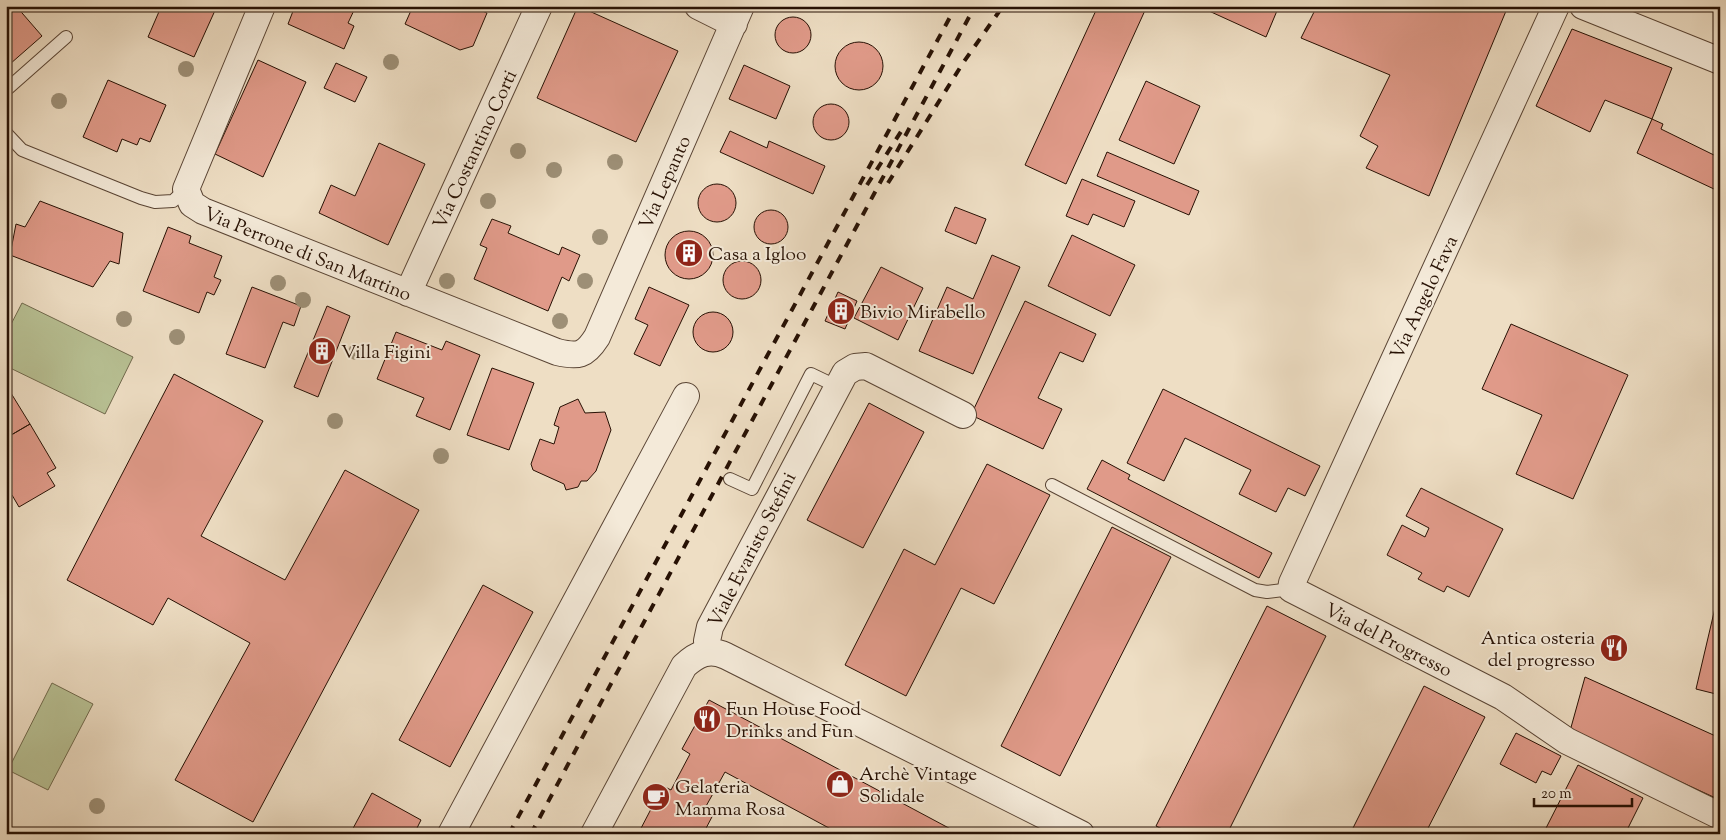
<svg xmlns="http://www.w3.org/2000/svg" width="1726" height="840" font-family="'Sorts Mill Goudy',serif">
  <style>
    .green { fill: #b8c194; stroke: #70694c }
    .building { fill: #e09a89; stroke: #271104 }
    .lines { fill: none; stroke-linecap: round; stroke-linejoin: round }
    .lane-casing { stroke: #594434; stroke-width: 14 }
    .street-casing { stroke: #594434; stroke-width: 28 }
    .lane { stroke: #f4ead9; stroke-width: 12 }
    .street { stroke: #f4ead9; stroke-width: 26 }
    .rail { stroke: #271104; stroke-width: 4; stroke-dasharray: 9 9; stroke-linecap: butt }
    .tree { fill: #9d8f76 }
    .labels { text-anchor: middle; stroke-width: 4; stroke-linejoin: round; paint-order: stroke }
    .street-label { font-size: 19px; fill: #271104; stroke: #f4ead9 }
    .poi-label { font-size: 19px; fill: #271104; stroke: #f4ead9; text-anchor: start }
  </style>
  <rect width="100%" height="100%" fill="#eedec4"/>
  <filter id="stains"><feTurbulence type="fractalNoise" baseFrequency=".004" numOctaves="4"/><feColorMatrix values="0 0 0 0 .2 0 0 0 0 .09 0 0 0 0 .02 0 0 0 .5 -.17"/></filter>
  <radialGradient id="worn" r=".72"><stop offset=".6" stop-color="#630" stop-opacity="0"/><stop offset="1" stop-color="#630" stop-opacity=".3"/></radialGradient>
  <path class="green" d="M22,303L133,357L105,414L6,366V334Z
    M52,683L93,704L48,790L8,770Z"/>
  <path class="building" d="M6,6H16L42,36L10,64L6,60Z
    M159,6H217L194,57L148,37L161,7Z
    M295,6H356L348,23L354,26L344,49L288,24Z
    M413,6H471L487,13L473,46L460,50L405,24Z
    M578,6L678,51L636,142L537,98Z
    M1098,6H1147L1066,184L1025,165Z
    M1198,6H1279L1266,37Z
    M1317,6H1494L1506,11L1429,196L1366,168L1378,146L1360,136L1390,75L1301,38Z
    M775 35a18 18 0 1 1 36 0a18 18 0 1 1-36 0Z
    M1572,29L1672,68L1652,119L1605,100L1590,132L1536,106Z
    M835 66a24 24 0 1 1 48 0a24 24 0 1 1-48 0Z
    M258,60L306,82L263,177L215,154Z
    M336,63L367,77L355,102L324,88Z
    M744,65L790,86L776,119L729,99Z
    M108,80L166,105L150,142L140,138L137,145L122,139L117,152L83,137Z
    M1146,81L1200,106L1174,164L1119,140Z
    M813 122a18 18 0 1 1 36 0a18 18 0 1 1-36 0Z
    M1652,119L1663,124L1661,129L1720,158V177L1714,189L1637,153Z
    M730,131L767,148L769,141L825,166L813,194L720,152Z
    M379,143L425,164L388,245L319,213L331,185L355,196Z
    M1107,152L1199,191L1189,215L1097,176Z
    M1082,179L1135,201L1124,227L1093,214L1088,225L1066,216Z
    M698 203a19 19 0 1 1 38 0a19 19 0 1 1-38 0Z
    M40,201L123,233L119,264L110,261L93,287L10,255L16,224L25,227Z
    M955,207L986,219L976,244L945,231Z
    M754 227a17 17 0 1 1 34 0a17 17 0 1 1-34 0Z
    M492,219L511,226L508,233L559,255L562,247L580,255L569,281L562,277L548,311L474,279L487,248L480,245Z
    M168,227L191,236L189,243L222,256L214,277L221,280L214,295L207,292L199,313L143,291Z
    M665 255a24 24 0 1 1 48 0a24 24 0 1 1-48 0Z
    M1072,235L1135,265L1110,316L1048,286Z
    M992,255L1020,267L973,374L919,351L947,287L973,299Z
    M723 280a19 19 0 1 1 38 0a19 19 0 1 1-38 0Z
    M881,267L923,288L898,340L854,318Z
    M252,287L301,306L294,326L283,322L265,368L226,354Z
    M649,287L689,305L660,366L634,354L648,325L635,319Z
    M838,292L857,301L845,329L825,321Z
    M1025,301L1096,334L1083,362L1060,352L1038,398L1062,409L1043,449L971,415Z
    M327,306L350,316L318,397L294,387Z
    M693 332a20 20 0 1 1 40 0a20 20 0 1 1-40 0Z
    M1511,324L1628,375L1573,499L1516,474L1542,415L1482,389Z
    M396,332L442,350L446,341L480,355L450,430L416,416L424,398L377,379Z
    M492,368L534,383L509,450L467,435Z
    M174,374L263,421L201,536L285,580L345,470L419,510L253,822L175,780L250,643L168,598L153,625L67,580Z
    M6,385L30,424L6,438Z
    M1163,389L1320,466L1305,496L1288,488L1276,512L1239,494L1251,470L1185,438L1164,481L1127,463Z
    M578,399L585,413L605,412L611,430L596,471L587,481H581L578,487L566,490L564,484L533,470L531,464L540,439L554,444L559,427L554,425L560,407Z
    M869,403L924,432L863,548L807,520Z
    M30,424L56,468L47,473L55,486L19,507L12,495L6,498V438Z
    M1102,460L1130,475L1128,479L1272,553L1259,578L1087,489Z
    M987,464L1050,495L994,604L961,588L906,696L845,665L904,549L935,565Z
    M1421,488L1503,529L1469,597L1447,586L1444,592L1418,579L1422,573L1387,555L1402,525L1425,537L1429,528L1406,516Z
    M1112,527L1171,557L1060,776L1001,746Z
    M483,585L533,612L450,767L399,740Z
    M1267,606L1326,636L1227,834H1172L1156,826Z
    M1715,608L1720,609V695L1696,689Z
    M1585,677L1720,738V800L1570,731Z
    M1424,686L1485,717L1425,834H1350Z
    M709,700L960,834H840L725,772L705,808L714,813L703,834H638L663,786L671,790L690,754L682,749Z
    M1516,733L1561,756L1551,775L1542,771L1536,783L1500,764Z
    M1578,765L1643,798L1625,834H1543Z
    M372,793L421,820L414,834H350Z"/>
  <g class="lines">
    <defs>
      <path id="lane" d="M6,90L66,37
        M6,133L22,150L141,198L155,202L173,201L186,189
        M730,479L752,489L811,374L836,386
        M1052,485L1255,590L1267,592L1291,589"/>
      <path id="street" d="M262,6L186,189L192,204L203,211L557,352C578,357 585,356 597,337L741,6
        M698,6L734,24
        M1556,6L1292,583L1291,589L1503,697L1567,741L1720,816
        M1583,6L1720,61
        M408,293L539,6
        M708,651L707,641L710,627L845,373L855,367L866,366L963,415
        M451,834L686,396
        M594,834L684,666C697,654 709,648 726,656L1081,834"/>
    </defs>
    <use href="#lane" class="lane-casing"/>
    <use href="#street" class="street-casing"/>
    <use href="#lane" class="lane"/>
    <use href="#street" class="street"/>
    <path class="rail" d="M888,183L963,63L1003,6
      M867,185L902,130
      M509,834L956,6
      M531,834C678,557 827,282 975,6"/>
  </g>
  <g class="tree">
    <circle cx="391" cy="62" r="8"/>
    <circle cx="186" cy="69" r="8"/>
    <circle cx="59" cy="101" r="8"/>
    <circle cx="518" cy="151" r="8"/>
    <circle cx="615" cy="162" r="8"/>
    <circle cx="554" cy="170" r="8"/>
    <circle cx="488" cy="201" r="8"/>
    <circle cx="600" cy="237" r="8"/>
    <circle cx="447" cy="281" r="8"/>
    <circle cx="585" cy="281" r="8"/>
    <circle cx="278" cy="283" r="8"/>
    <circle cx="303" cy="300" r="8"/>
    <circle cx="124" cy="319" r="8"/>
    <circle cx="560" cy="321" r="8"/>
    <circle cx="177" cy="337" r="8"/>
    <circle cx="356" cy="352" r="8"/>
    <circle cx="335" cy="421" r="8"/>
    <circle cx="441" cy="456" r="8"/>
    <circle cx="97" cy="806" r="8"/>
  </g>
  <defs>
    <symbol id="building-disc" viewBox="-11 -11 22 22"><circle r="9.5" fill="#8f2418" stroke="#f4ead9"/><path d="M-4-6H4V6H1V3H-1V6H-4ZM-2.5-4.3h1.7v1.8h-1.7ZM.8-4.3h1.7v1.8H.8ZM-2.5-1h1.7V.8h-1.7ZM.8-1h1.7V.8H.8Z" fill="#fff"/></symbol>
    <symbol id="restaurant-disc" viewBox="-11 -11 22 22"><circle r="9.5" fill="#8f2418" stroke="#f4ead9"/><path d="M-5-6h1v4h1v-4h1v4h1v-4h1v5L-1.5 .5V6h-2V.5L-5-1ZM5-6V6H3V1.5H1.5Q1.5-4 5-6Z" fill="#fff"/></symbol>
    <symbol id="shop-disc" viewBox="-11 -11 22 22"><circle r="9.5" fill="#8f2418" stroke="#f4ead9"/><path d="M-5-2.5h2.3a2.7 3.5 0 0 1 5.4 0H5L5.5 6h-11ZM-1.5-2.5h3a1.5 2.3 0 0 0-3 0Z" fill="#fff"/></symbol>
    <symbol id="cafe-disc" viewBox="-11 -11 22 22"><circle r="9.5" fill="#8f2418" stroke="#f4ead9"/><path d="M-5.5-4.5H6V0H3Q3 3.5 0 3.5H-2.5Q-5.5 3.5-5.5 0ZM3-3.2v2h1.7v-2ZM-6 4.5H4V6H-6Z" fill="#fff"/></symbol>
  </defs>
  <g fill-rule="evenodd">
    <use href="#building-disc" x="673" y="237" width="32" height="32"/>
    <use href="#building-disc" x="825" y="295" width="32" height="32"/>
    <use href="#building-disc" x="306" y="335" width="32" height="32"/>
    <use href="#restaurant-disc" x="1598" y="632" width="32" height="32"/>
    <use href="#restaurant-disc" x="691" y="703" width="32" height="32"/>
    <use href="#shop-disc" x="824" y="768" width="32" height="32"/>
    <use href="#cafe-disc" x="640" y="781" width="32" height="32"/>
  </g>
  <g class="labels">
    <g class="street-label">
      <text transform="translate(474 149) rotate(-65)" y="7">Via Costantino Corti</text>
      <text transform="translate(664 182) rotate(-66)" y="7">Via Lepanto</text>
      <text transform="translate(308 253) rotate(22)" y="7">Via Perrone di San Martino</text>
      <text transform="translate(1423 297) rotate(-65)" y="7">Via Angelo Fava</text>
      <text transform="translate(751 549) rotate(-63)" y="7">Viale Evaristo Stefini</text>
      <text transform="translate(1389 639) rotate(27)" y="7">Via del Progresso</text>
    </g>
    <g class="poi-label">
      <text x="708" y="260">Casa a Igloo</text>
      <text x="860" y="318">Bivio Mirabello</text>
      <text x="341" y="358">Villa Figini</text>
      <text x="1595" y="644" text-anchor="end">Antica osteria<tspan x="1595" dy="22">del progresso</tspan></text>
      <text x="726" y="715">Fun House Food<tspan x="726" dy="22">Drinks and Fun</tspan></text>
      <text x="859" y="780">Archè Vintage<tspan x="859" dy="22">Solidale</tspan></text>
      <text x="675" y="793">Gelateria<tspan x="675" dy="22">Mamma Rosa</tspan></text>
    </g>
  </g>
  <rect width="1726" height="840" fill="none" stroke="#eedec4" stroke-width="25"/>
  <rect x="8" y="8" width="1711" height="825" fill="none" stroke="#271104" stroke-width="2.5"/>
  <rect x="12" y="12" width="1701" height="815" fill="none" stroke="#271104"/>
  <path d="M1534 798v8h98v-8" fill="none" stroke="#271104" stroke-width="2.5"/>
  <text x="1541" y="798" font-size="15" fill="#271104" stroke="#f4ead9" stroke-width="4" paint-order="stroke">20 m</text>
  <rect width="100%" height="100%" filter="url(#stains)"/>
  <rect width="100%" height="100%" fill="url(#worn)"/>
</svg>
